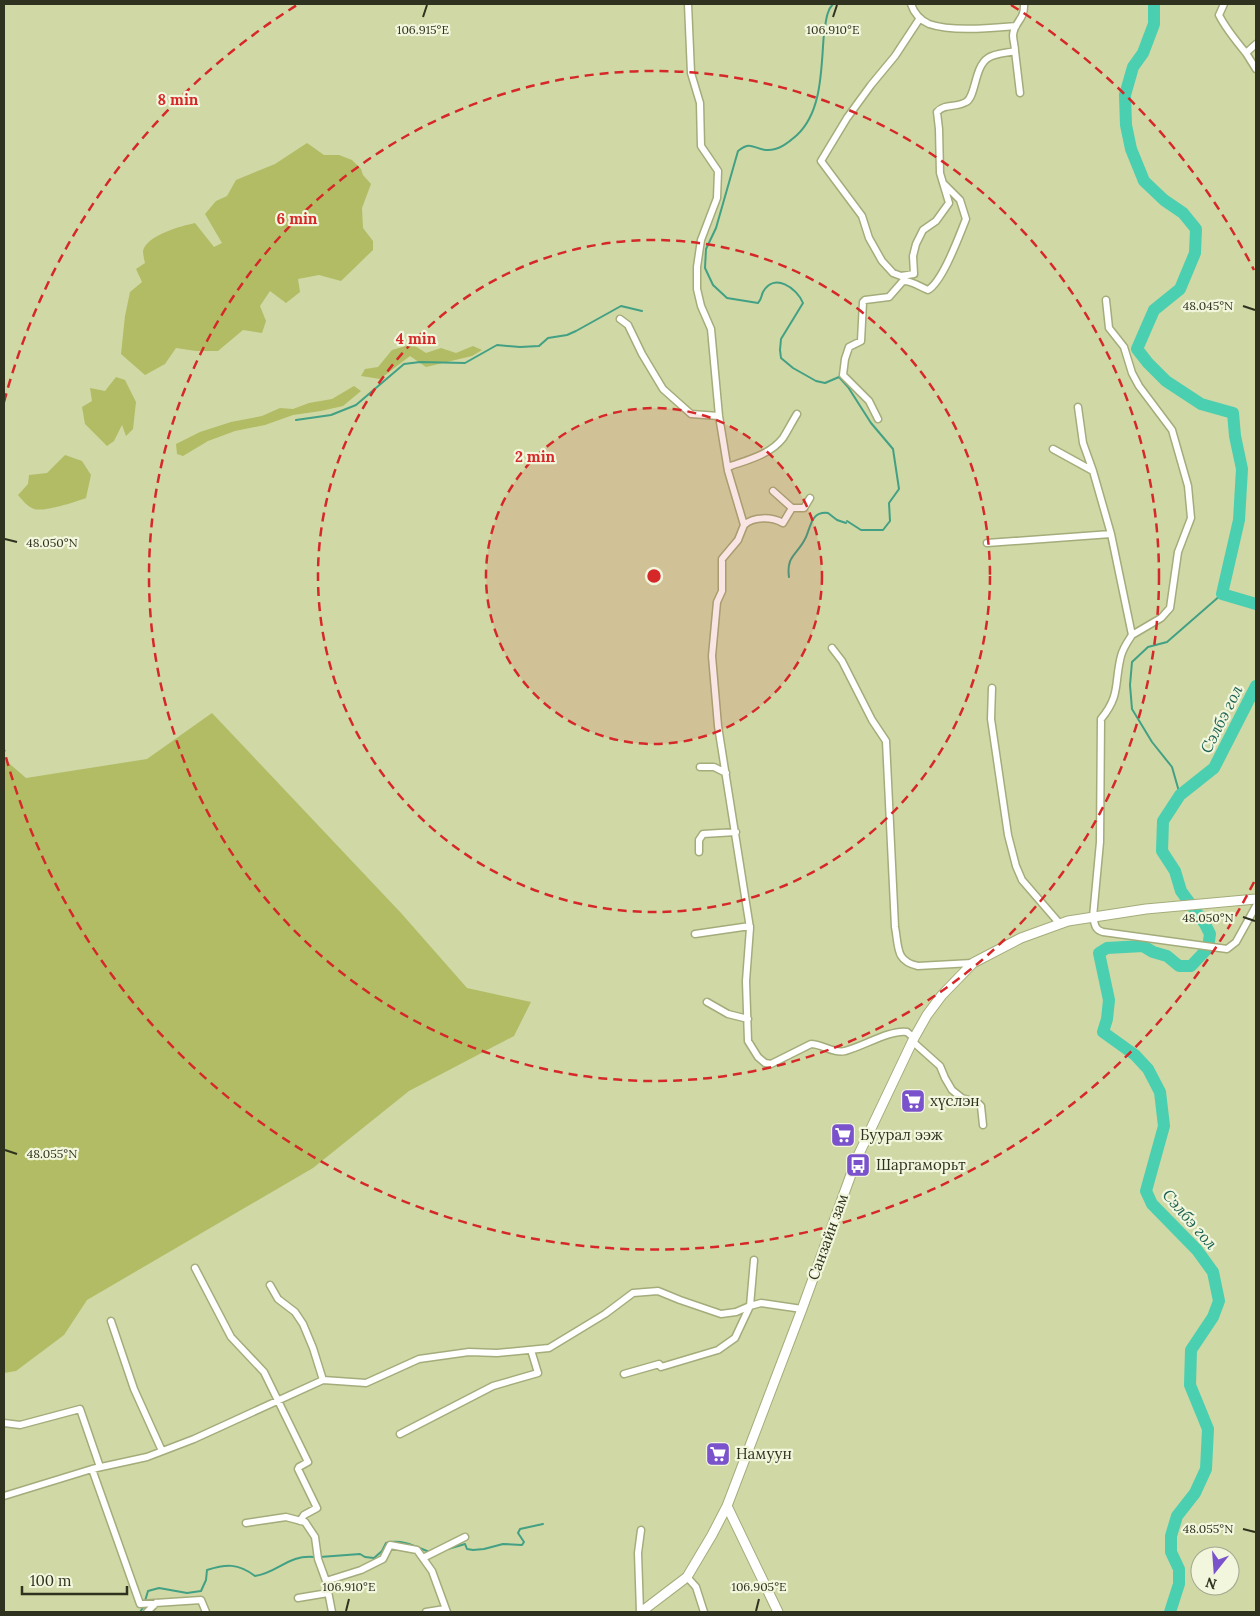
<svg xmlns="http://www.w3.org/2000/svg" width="1260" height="1616" font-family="Lora,serif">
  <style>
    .green { fill: #b2bc64 }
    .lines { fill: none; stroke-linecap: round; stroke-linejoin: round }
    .stream { stroke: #42a084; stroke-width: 2 }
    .river { stroke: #4acfb0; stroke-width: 12 }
    .street-casing { stroke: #a5ac7b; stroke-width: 9 }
    .secondary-casing { stroke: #a5ac7b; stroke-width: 11 }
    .street { stroke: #fff; stroke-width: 6 }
    .secondary { stroke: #fff; stroke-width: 9 }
    .ticks { fill: none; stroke: #2f321e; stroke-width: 2 }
    .ring { fill: none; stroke: #d62828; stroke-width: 2.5; stroke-dasharray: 9 6 }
    .labels { text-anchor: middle; stroke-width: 4.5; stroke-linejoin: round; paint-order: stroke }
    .poi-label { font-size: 15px; fill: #2f321e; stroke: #f2f6dc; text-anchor: start }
    .street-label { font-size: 15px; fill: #2f321e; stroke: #f2f6dc }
    .water-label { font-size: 16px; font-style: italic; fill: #1d6354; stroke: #f2f6dc }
    .ticks-label { font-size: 12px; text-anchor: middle; fill: #2f321e; stroke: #f2f6dc; stroke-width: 4.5; stroke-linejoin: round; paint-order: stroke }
    .centre { fill: #d62828; stroke: #f2f6dc; stroke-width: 2.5 }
    .ring-label { font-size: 15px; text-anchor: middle; font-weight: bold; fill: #d62828; stroke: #f2f6dc; stroke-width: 4.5; stroke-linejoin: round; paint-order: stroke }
  </style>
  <rect width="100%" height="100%" fill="#d0d8a5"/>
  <path class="green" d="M307,143L324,155H339L352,160L361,169L363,175L371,184L362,208L363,228L373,241V250L341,281L319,275L298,279L300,292L286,303L270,291L260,306L266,321L262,333L243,330L218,351H196L176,348L165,364L145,375L121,354L125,316L130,292L142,282L136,269L145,263C144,259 143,254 143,251C147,235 181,226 195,223L214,247L222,243L205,214L216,201L227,196L236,180L275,164Z
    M412,344L426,353L441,348L456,353L473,346L482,350L472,356L426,367L410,356L380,379L361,376L365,369L378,367L392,350Z
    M116,377L125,380L136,402L133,429L126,436L122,425L114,441L107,446L85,424L82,407L92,401L90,388L105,391Z
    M354,386L361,391L343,406L321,411L293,415L265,425L235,431L208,441L183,456L177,454L176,444L200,432L231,422L262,416L280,408L293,409L309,403L332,399Z
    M65,455L82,461L91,475L86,498C75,502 45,512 34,509C27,506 23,501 18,495L28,484L29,475L47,473Z
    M212,713L401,913L467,988L531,1002L514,1036L409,1091L313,1168L87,1300L64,1335L16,1371L4,1373V759L26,778L147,759Z"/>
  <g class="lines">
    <path class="stream" d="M833,4C826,11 826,23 824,33C821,66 823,111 797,135C788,143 778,151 766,150C752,148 751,141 738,151L716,228L706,249L705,268L713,285L727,298L758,303C762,299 761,296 763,292C774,272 797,288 803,303L781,339L780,350L781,358L793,368L816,381L825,383L839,377L848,387L871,423L893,449L899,489L889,503L890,521L883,530H861L847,521
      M296,420L331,415L356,405L404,364L420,362L465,363L497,345L520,347L539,346L548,338L567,335L576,331L621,306L642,311
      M789,577C786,556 797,555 805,539C811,528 810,511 828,513L837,520L846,523
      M1180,795L1172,767L1152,742L1132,709L1130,685L1132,662L1148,647L1167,642L1222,594
      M448,1549L465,1544L467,1549L473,1550L484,1549L503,1544L522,1545L524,1542L518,1533L520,1529L543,1524
      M320,1557L360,1554L365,1557L374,1558L382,1551L386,1543C401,1539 415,1546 429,1552
      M145,1601L148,1591L159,1588L187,1593L201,1591L206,1580L207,1570C226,1564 238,1563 255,1576C278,1573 288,1554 315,1557
      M140,1612L144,1606"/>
    <path class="river" d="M1154,4V24L1143,53L1133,67L1125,95L1126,125L1131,149L1144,181L1164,200L1183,213L1196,229L1195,253L1180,289L1154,310L1137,349L1148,363L1166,381L1201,404L1233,413L1235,436L1242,469L1239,520L1222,594L1256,604
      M1170,1612L1179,1584V1569L1171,1552V1536L1177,1516L1195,1493L1206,1469L1208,1429L1190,1385L1191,1350L1213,1317L1219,1301L1213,1272L1197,1250L1152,1204L1146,1191L1164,1126L1160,1092L1148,1069L1135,1055L1103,1032L1107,1019L1109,1000L1099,953L1107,948L1143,946L1153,952L1167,956L1179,966H1191L1208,948L1210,934L1205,924L1181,891L1175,871L1162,851L1163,821L1180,795L1214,768L1256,686"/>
    <defs>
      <path id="street" d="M688,4L691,73L700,103L701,146L718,171L717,198L701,240L697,267V289L701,306L711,329L719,416L728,471L744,525L738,540L722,559V591L717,602L712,656L718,726L750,928L746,981L748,1041L758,1057L765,1063L771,1064L811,1044C822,1044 834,1054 845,1051C862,1047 891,1029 907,1032L914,1038
        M911,4C914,13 920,20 929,24C952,32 991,28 1016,26
        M1224,4L1219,15C1226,29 1236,41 1246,53L1256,44
        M920,18L895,56L871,85L847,118L821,161L862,216L869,238L882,261L893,273L901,276L914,274L913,256L916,244L923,230L936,221L949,203L940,173L939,129L937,112C945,103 956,108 966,102C976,97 974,67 988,58C995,53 1007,53 1015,51C1015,46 1013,40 1013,35C1014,22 1025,20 1024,4
        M1015,51L1020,93
        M1246,53L1256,69
        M1106,300L1109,328L1124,347L1132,373L1139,386L1172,430L1188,486L1191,518L1178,552L1170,608L1161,618L1132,635
        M620,319L628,325L642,354L663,389L691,414L719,416
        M1078,407L1083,443L1093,471
        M878,419L869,401L843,375L845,359L849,347L861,341L863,302L865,300L889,297L903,281C911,280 920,287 928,290C943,281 959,236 966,219L960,200L944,184
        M1053,449L1093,471L1111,534
        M728,467C747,460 770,455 783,438C788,430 792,422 797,414
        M792,508H804L810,498
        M744,525C754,516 772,517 783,523L792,508L773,491
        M987,543L1111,534L1132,635C1128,641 1123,648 1121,656C1114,683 1121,695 1101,719L1100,842L1093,917C1095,925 1095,930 1103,932L1227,949L1236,942L1256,906
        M832,648L842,661L872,720L886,741L895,927C899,947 895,961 918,966L972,963
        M992,688L991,719L1008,835L1016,866L1022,880L1060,924
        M700,767H714L726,773
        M699,852V840L703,834L736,832
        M695,934L750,926
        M707,1002L728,1014L748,1019
        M912,1041L940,1066L945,1078L952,1090L962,1098L978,1103L981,1106L983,1125
        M195,1268L231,1337L264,1372L308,1462L299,1467L298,1469L317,1508L304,1515L300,1521
        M270,1285L278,1299L295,1312L303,1324L313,1348L323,1380
        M111,1321L134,1389L162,1451
        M624,1374L659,1364L661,1367L718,1350L735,1338L750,1306L754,1260
        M4,1423L20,1425L80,1409L100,1467
        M400,1434L493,1386L538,1373L531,1350
        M92,1469L140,1604L201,1600L206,1612
        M4,1496L92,1469L147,1457L194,1439L323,1380L366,1383L419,1359L469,1352L497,1353L549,1348L605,1314L633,1293L658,1291L680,1300L721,1314L736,1312L750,1306L761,1303L802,1309
        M246,1523L286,1517L305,1522L315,1537L318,1559L326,1581L361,1570L383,1559L390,1545L417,1550L432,1571L447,1612
        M423,1558L465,1537
        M687,1577L696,1587L704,1612
        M326,1581L332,1612
        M298,1598L328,1593
        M147,1612L156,1603
        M426,1612L445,1609
        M640,1612L638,1553L641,1530"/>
      <path id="secondary" d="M641,1612L687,1577L712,1535L727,1506
        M778,1612L727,1506L802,1309L857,1158L914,1038L927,1015L942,995L973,963L1021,938L1068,921L1146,909L1256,899"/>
    </defs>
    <use href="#street" class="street-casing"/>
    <use href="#secondary" class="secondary-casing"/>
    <use href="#street" class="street"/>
    <use href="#secondary" class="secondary"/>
  </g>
  <path class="ticks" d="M423,17L427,5M833,17L837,5M1243,306L1255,310M5,539L17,542M1243,917L1255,921M5,1150L17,1154M1243,1529L1255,1532M346,1611L349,1599M756,1611L759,1599"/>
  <circle cx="654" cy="576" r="168" fill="#d62828" fill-opacity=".12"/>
  <g class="ring">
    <circle cx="654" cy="576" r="168"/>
    <circle cx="654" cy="576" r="336"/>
    <circle cx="654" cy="576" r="505"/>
    <path d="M1254 882A673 673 0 0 1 4 750M4 402A673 673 0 0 1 297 5M1011 5A673 673 0 0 1 1254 270"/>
  </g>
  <defs>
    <symbol id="supermarket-square" viewBox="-11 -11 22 22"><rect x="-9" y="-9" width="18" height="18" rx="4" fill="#7a52cc" stroke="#f2f6dc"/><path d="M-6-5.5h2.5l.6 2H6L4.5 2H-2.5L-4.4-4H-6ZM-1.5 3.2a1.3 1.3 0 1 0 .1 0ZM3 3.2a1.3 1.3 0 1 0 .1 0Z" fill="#fff"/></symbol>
    <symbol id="bus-square" viewBox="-11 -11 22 22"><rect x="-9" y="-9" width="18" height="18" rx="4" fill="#7a52cc" stroke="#f2f6dc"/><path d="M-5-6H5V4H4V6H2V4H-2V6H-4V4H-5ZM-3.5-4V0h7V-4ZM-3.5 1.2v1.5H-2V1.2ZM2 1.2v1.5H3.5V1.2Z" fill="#fff"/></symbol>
  </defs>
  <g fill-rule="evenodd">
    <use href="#supermarket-square" x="899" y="1087" width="28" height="28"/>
    <use href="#supermarket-square" x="829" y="1121" width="28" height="28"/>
    <use href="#bus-square" x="844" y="1151" width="28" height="28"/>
    <use href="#supermarket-square" x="704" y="1440" width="28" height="28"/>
  </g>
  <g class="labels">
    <g class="poi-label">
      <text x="930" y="1106">хүслэн</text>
      <text x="860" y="1140">Буурал ээж</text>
      <text x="876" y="1170">Шаргаморьт</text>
      <text x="736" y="1459">Намуун</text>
    </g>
    <g class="street-label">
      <text transform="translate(828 1237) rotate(-70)" y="5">Санзайн зам</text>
    </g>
    <g class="water-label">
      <text transform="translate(1221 719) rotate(-63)" y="6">Сэлбэ гол</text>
      <text transform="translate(1190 1219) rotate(49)" y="6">Сэлбэ гол</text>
    </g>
  </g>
  <g class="ticks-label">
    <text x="423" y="34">106.915°E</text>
    <text x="833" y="34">106.910°E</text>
    <text x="1208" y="310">48.045°N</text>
    <text x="52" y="547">48.050°N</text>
    <text x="1208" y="922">48.050°N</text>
    <text x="52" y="1158">48.055°N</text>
    <text x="1208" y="1533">48.055°N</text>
    <text x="349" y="1591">106.910°E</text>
    <text x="759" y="1591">106.905°E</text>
  </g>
  <circle cx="654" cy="576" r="8" class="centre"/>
  <g class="ring-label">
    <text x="178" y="105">8 min</text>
    <text x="297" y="224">6 min</text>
    <text x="416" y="344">4 min</text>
    <text x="535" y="462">2 min</text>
  </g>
  <rect width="1260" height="1616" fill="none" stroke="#2f321e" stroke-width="10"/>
  <g transform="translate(1215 1571) rotate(197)"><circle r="24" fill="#f2f6dc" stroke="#a4a890"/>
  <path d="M0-4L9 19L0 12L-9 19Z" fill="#7a52cc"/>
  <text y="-8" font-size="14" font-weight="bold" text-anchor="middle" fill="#2f321e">N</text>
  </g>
  <path d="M22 1586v8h105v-8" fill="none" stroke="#2f321e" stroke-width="2.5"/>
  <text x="30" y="1586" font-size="15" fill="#2f321e" stroke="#f2f6dc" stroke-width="4" paint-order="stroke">100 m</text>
</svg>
